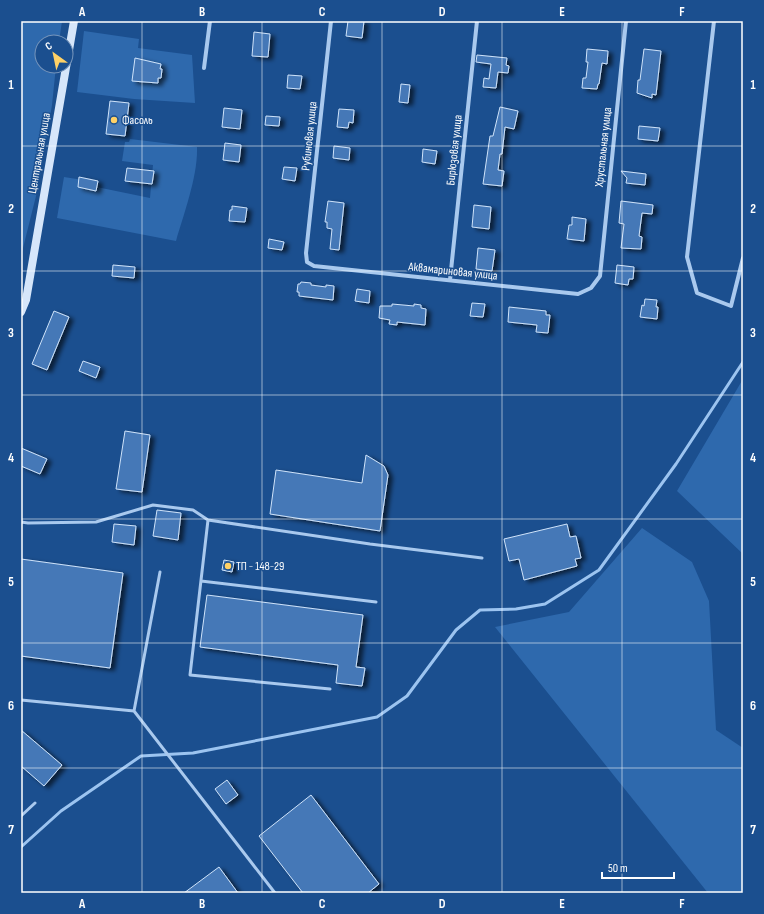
<svg xmlns="http://www.w3.org/2000/svg" width="764" height="914" font-family="'Sofia Sans Condensed',sans-serif">
  <style>
    .green { fill: #2e69ad }
    .lines { fill: none; stroke-linecap: round; stroke-linejoin: round }
    .stream { stroke: #9cc4f0; stroke-width: 3 }
    .building { fill: #4478b7; stroke: #cfe3fa; filter: url(#shadow) }
    .lane { stroke: #a9c9ee; stroke-width: 3 }
    .street { stroke: #a9c9ee; stroke-width: 4 }
    .secondary { stroke: #d6e6fa; stroke-width: 8 }
    .grid { fill: none; stroke: #fff; stroke-width: 1; stroke-opacity: 0.55 }
    .poi-dot { fill: #ffd166; stroke: #1b4f8f; stroke-width: 1.5 }
    .labels { text-anchor: middle; stroke-width: 3; stroke-linejoin: round; paint-order: stroke }
    .poi-label { font-size: 12px; fill: #fff; stroke: #1b4f8f; text-anchor: start }
    .street-label { font-size: 12px; fill: #fff; stroke: #1b4f8f }
    .neatline { fill: none; stroke: #fff; stroke-width: 1.5 }
    .grid-label { font-size: 13px; text-anchor: middle; font-weight: bold; fill: #fff }
  </style>
  <defs>
    <filter id="shadow"><feDropShadow dx="4.5" dy="2.5" stdDeviation="2" flood-color="#0009"/></filter>
  </defs>
  <rect width="100%" height="100%" fill="#1b4f8f"/>
  <path class="green" d="M21,21H62L59,42H42V66H56L52,105L38,188L21,256Z
    M84,31L139,39L138,48L192,55L195,103L134,99L77,92Z
    M130,139L197,147C198,176 184,213 176,241L57,218L64,177L83,180L82,184L150,198L153,165L122,161L125,142H129Z
    M743,379V554L677,491Z
    M642,528L692,562L709,601L716,730L743,748V893H708L495,627L569,612Z"/>
  <g class="lines">
    <path class="stream" d="M21,847L61,811L141,756L193,753L377,717L407,696L456,630L480,610L516,609L545,604L599,570L676,464L743,362"/>
  </g>
  <path class="building" d="M348,21H364L362,38L346,36Z
    M254,32L270,34L268,57L252,56Z
    M587,49L608,51L607,64L602,63L599,84H598L597,89L582,88L583,78H586L588,62H586Z
    M644,49L661,51L656,95L652,94V98L637,93L638,80H640Z
    M477,55L507,58L506,65L509,66L508,73L498,72L496,88L483,87L484,78L489,79L491,64L476,62Z
    M135,58L161,64L160,69H162L161,78H158V83L132,81Z
    M288,75L302,76L300,89L287,88Z
    M401,84L410,85L408,103L399,102Z
    M110,101L129,103L125,136L106,134Z
    M500,107L518,111L514,129L505,127L502,154H500L498,170L504,171L502,186L483,184L490,136H493Z
    M224,108L242,110L240,129L222,127Z
    M339,109L354,110L353,123L349,122L348,128L337,127Z
    M266,116L280,117L279,126L265,125Z
    M639,126L660,128L658,141L638,139Z
    M225,143L241,145L239,162L223,160Z
    M334,146L350,148L349,160L333,158Z
    M423,149L437,151L435,164L422,162Z
    M284,167L297,168L295,181L282,179Z
    M127,168L154,171L152,184L125,181Z
    M621,171L646,174L645,185L626,183L627,178Z
    M79,177L98,181L96,191L78,187Z
    M328,201L344,203L339,250L330,249L332,229L327,228V222H325Z
    M621,201L653,205L652,214L642,213L639,236L642,237L641,249L621,248L624,224L619,223Z
    M474,205L491,207L489,229L472,227Z
    M232,206L247,208L245,222L229,221L230,210H232Z
    M572,217L586,219L584,241L567,239L569,225H572Z
    M269,239L284,242L282,250L268,248Z
    M478,248L495,250L492,271L476,269Z
    M113,265L135,267L134,278L112,276Z
    M617,265L634,267L633,279H629L628,285L615,283Z
    M301,282L311,283V285L326,287V285L334,286L333,300L299,296V292H297L298,284H300Z
    M357,289L370,291L369,303L355,301Z
    M645,299L657,300L656,307H658L657,319L640,317L642,305L644,306Z
    M472,303L485,304L483,317L470,316Z
    M392,304L414,306V304L421,305V308L426,309L425,325L397,322V325L389,324L390,320L379,318L380,306H392Z
    M509,307L546,311V315H550L548,333L536,332L537,325L508,322Z
    M54,311L69,317L47,370L32,364Z
    M83,361L100,367L96,378L79,371Z
    M125,431L150,435L142,492L116,489Z
    M21,448L47,459L40,474L21,466Z
    M366,455L384,466L388,475L380,531L270,514L276,470L362,483Z
    M157,510L181,513L178,540L153,536Z
    M114,524L136,526L134,545L112,542Z
    M567,524L570,537L576,536L581,558L575,559L577,566L524,580L519,559L509,561L504,539Z
    M21,559L123,573L110,668L21,656Z
    M224,560L234,562L232,572L222,570Z
    M207,595L363,615L356,667L365,668L362,686L336,683L338,665L200,647Z
    M21,730L62,765L44,786L21,766Z
    M227,780L238,795L226,804L215,789Z
    M311,795L379,884L368,893H303L259,836Z
    M219,867L238,893H184Z"/>
  <g class="lines">
    <path class="lane" d="M208,520L190,675L330,689
      M21,522L28,523L96,522L153,505L193,510L208,520L370,544L482,558
      M201,581L376,602
      M21,700L134,711L160,572
      M134,711L275,893
      M21,816L35,803"/>
    <path class="street" d="M331,21L306,253L307,262L314,266L578,294L591,288L600,276L626,21
      M714,21L687,257L697,293L731,306L743,258
      M204,68L210,21
      M450,280L477,21"/>
    <path class="secondary" d="M21,312L26,300L74,21"/>
  </g>
  <path class="grid" d="M142,21V893M262,21V893M382,21V893M502,21V893M622,21V893M21,146H743M21,271H743M21,395H743M21,519H743M21,643H743M21,768H743"/>
  <g class="poi-dot">
    <circle cx="114" cy="120" r="4"/>
    <circle cx="228" cy="566" r="4"/>
  </g>
  <g class="labels">
    <g class="poi-label">
      <text x="122" y="124">Фасоль</text>
      <text x="236" y="570">ТП - 148-29</text>
    </g>
    <g class="street-label">
      <text transform="translate(309 136) rotate(-84)" y="4">Рубиновая улица</text>
      <text transform="translate(603 147) rotate(-84)" y="4">Хрустальная улица</text>
      <text transform="translate(454 150) rotate(-84)" y="4">Бирюзовая улица</text>
      <text transform="translate(39 153) rotate(-80)" y="4">Центральная улица</text>
      <text transform="translate(453 271) rotate(6)" y="4">Аквамариновая улица</text>
    </g>
  </g>
  <rect width="764" height="914" fill="none" stroke="#1b4f8f" stroke-width="44"/>
  <g transform="translate(54 54) rotate(327)"><circle r="19" fill="#1b4f8f" stroke="#7695bc"/>
  <path d="M0-3L7 15L0 10L-7 15Z" fill="#ffd166"/>
  <text y="-6" font-size="11" font-weight="bold" text-anchor="middle" fill="#ffffff">С</text>
  </g>
  <path d="M602 872v6h72v-6" fill="none" stroke="#ffffff" stroke-width="2"/>
  <text x="608" y="872" font-size="12" fill="#ffffff" stroke="#1b4f8f" stroke-width="3" paint-order="stroke">50 m</text>
  <rect x="22" y="22" width="720" height="870" class="neatline"/>
  <g class="grid-label">
    <text x="82" y="16">A</text>
    <text x="202" y="16">B</text>
    <text x="322" y="16">C</text>
    <text x="442" y="16">D</text>
    <text x="562" y="16">E</text>
    <text x="682" y="16">F</text>
    <text x="11" y="89">1</text>
    <text x="753" y="89">1</text>
    <text x="11" y="213">2</text>
    <text x="753" y="213">2</text>
    <text x="11" y="337">3</text>
    <text x="753" y="337">3</text>
    <text x="11" y="462">4</text>
    <text x="753" y="462">4</text>
    <text x="11" y="586">5</text>
    <text x="753" y="586">5</text>
    <text x="11" y="710">6</text>
    <text x="753" y="710">6</text>
    <text x="11" y="834">7</text>
    <text x="753" y="834">7</text>
    <text x="82" y="908">A</text>
    <text x="202" y="908">B</text>
    <text x="322" y="908">C</text>
    <text x="442" y="908">D</text>
    <text x="562" y="908">E</text>
    <text x="682" y="908">F</text>
  </g>
</svg>
